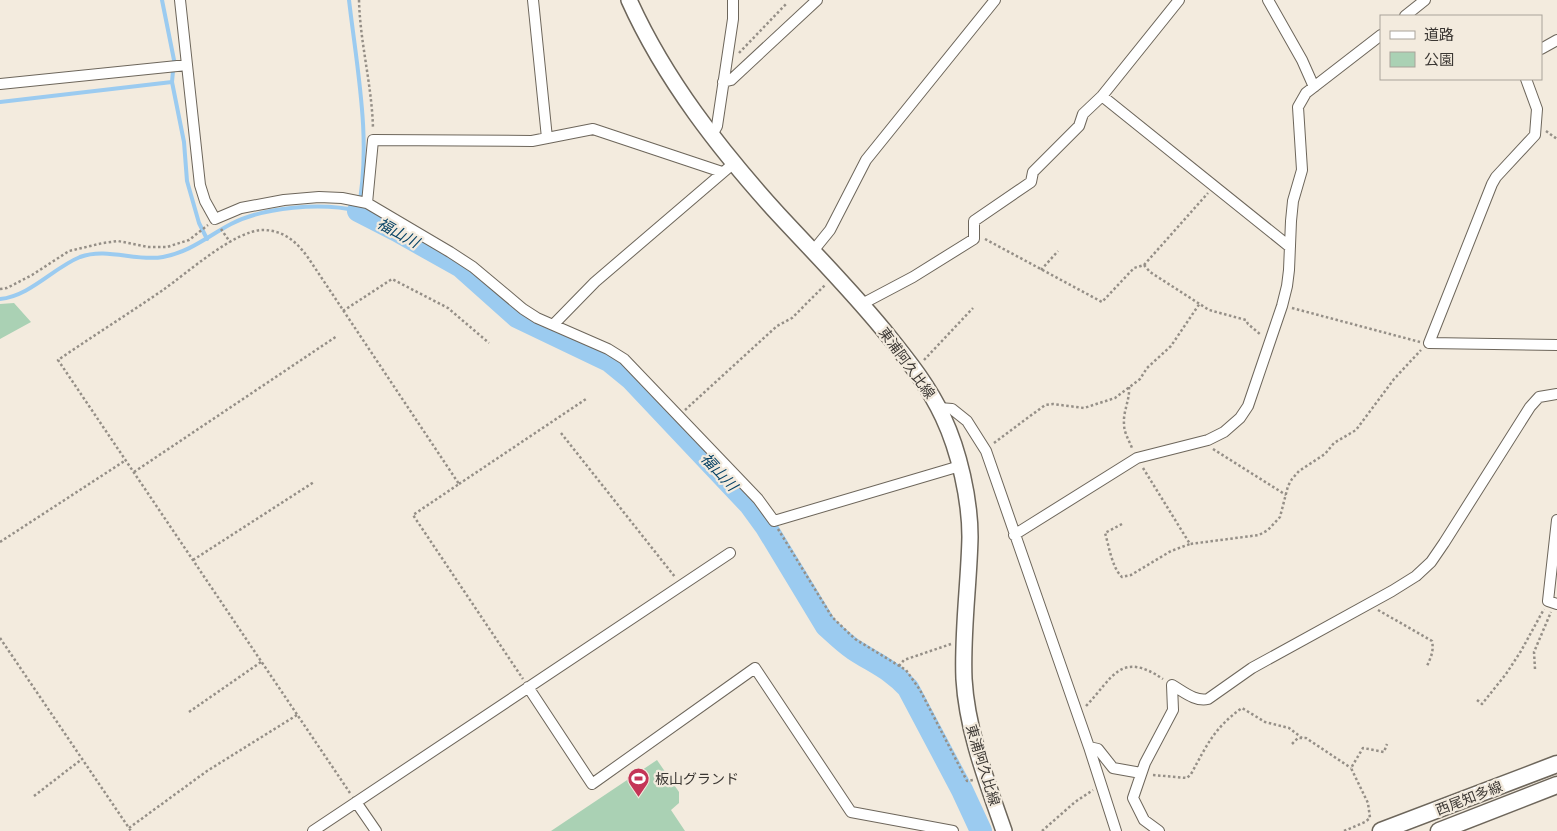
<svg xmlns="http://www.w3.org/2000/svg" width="1557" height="831" font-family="'Nunito Sans','Noto Sans JP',sans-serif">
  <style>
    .green { fill: #aad1b4 }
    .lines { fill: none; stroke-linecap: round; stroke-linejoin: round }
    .stream { stroke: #9bcbf0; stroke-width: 4 }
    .river { stroke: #9bcbf0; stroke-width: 22 }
    .street-casing { stroke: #6d665b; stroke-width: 12 }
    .secondary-casing { stroke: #6d665b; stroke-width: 18 }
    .primary-casing { stroke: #6d665b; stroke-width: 19 }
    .path { stroke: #958f87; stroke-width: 2.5; stroke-dasharray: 2.5 2.5; stroke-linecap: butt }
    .street { stroke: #fff; stroke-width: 10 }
    .secondary { stroke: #fff; stroke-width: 15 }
    .primary { stroke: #fff; stroke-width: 16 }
    .labels { text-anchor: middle; stroke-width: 4.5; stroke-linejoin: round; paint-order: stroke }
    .street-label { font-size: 14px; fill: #3b3733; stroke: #f3ebde }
    .poi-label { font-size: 14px; fill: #3b3733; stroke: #f3ebde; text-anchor: start }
    .water-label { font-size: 15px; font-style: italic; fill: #064265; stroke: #f3ebde }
  </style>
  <rect width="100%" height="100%" fill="#f3ebde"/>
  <path class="green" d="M14,303L31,322L0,339V304Z
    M657,760L679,792V803L671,810L685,831H551Z"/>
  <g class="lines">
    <path class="stream" d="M162,0L174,60L172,82
      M0,102L172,82L184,142L187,181L199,223L207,239
      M0,299C30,296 53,268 80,257C107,247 136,262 163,257C190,252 208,236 231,224C264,207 322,202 358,211C372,142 357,69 349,0"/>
    <path class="river" d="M358,211L397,231L461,267L517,317L609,361L631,379L750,505L766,527L826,626C835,634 843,642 853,649C874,663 891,669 908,688L962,790L981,831"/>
    <defs>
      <path id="street" d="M180,0L200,185L205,201L215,219L241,208L284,200L319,197L342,198L367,203L450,252L473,267L523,309L537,318L608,349L624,359L758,499L774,521L960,466
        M533,0L547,138
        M1268,0L1302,60L1314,87
        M1405,16L1425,0
        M1541,49L1557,40
        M1526,79L1537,109L1535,135L1496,177L1492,184L1429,343L1557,345
        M723,82L731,80L817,0
        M0,84L187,65
        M1102,96L1290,247
        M712,135L717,126L733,19V0
        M367,203L373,140L532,141L593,129L722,172
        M813,251L830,230L866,160L995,0
        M862,304L913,277L974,239V221L1031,182L1033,172L1079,126L1083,114L1102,96L1179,0
        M553,325L595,282L734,163
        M939,408L952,409L967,421L986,451L1089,747L1116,831
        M1557,520L1548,601L1557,604
        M1014,535L1137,458L1208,440L1224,432L1240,418L1248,406L1282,306L1287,286L1289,270L1291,221L1293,201L1302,170L1298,107L1306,93L1381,35
        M528,687L592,784L755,668L851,812L953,831
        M1089,747L1098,749L1113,768L1141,773
        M356,802L376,831
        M313,831L730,553
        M1159,831L1144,820L1133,798L1145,763L1173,710L1172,685C1183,691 1195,702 1208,699L1252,668L1392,591L1416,576L1431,562L1444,543L1530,407L1539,397L1557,394"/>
      <path id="secondary" d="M629,0C665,80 720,150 778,214C816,255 855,294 890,338C910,363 929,387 943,417C959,451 970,499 970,537C969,584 962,632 964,679C967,731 987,782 1004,831"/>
      <path id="primary" d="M1381,831L1557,764
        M1439,831L1557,785"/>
    </defs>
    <use href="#street" class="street-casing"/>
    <use href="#secondary" class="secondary-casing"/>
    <use href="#primary" class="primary-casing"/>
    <path class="path" d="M359,0C360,43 372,85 373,129
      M739,53L787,3
      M1546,131L1557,139
      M221,229L230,242
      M985,239L1102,302L1134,268L1144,265L1208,193
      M1144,265L1150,272L1209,310L1246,320L1248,324L1261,335
      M1041,270L1058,251
      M0,289L7,288L32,275L69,251L103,243L118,241L148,247H167L189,240L208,225
      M1292,308L1420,342
      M343,311L392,279L448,308L489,343
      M924,360L973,308
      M1129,387C1130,400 1123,411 1124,424C1124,433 1129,440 1132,448
      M685,410L777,326L792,318L826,284
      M561,433L675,577
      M994,443L1045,405L1053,404L1084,408L1115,398L1140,379L1147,368L1171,346L1200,303
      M1213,449L1286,495
      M1143,468L1190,544L1259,535L1268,530L1280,517L1288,486L1292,479L1299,471L1325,454L1334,443L1356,430L1394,379L1421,350
      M134,472L337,336
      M459,484L586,399
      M1122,524L1105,533C1109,546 1112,568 1122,577L1131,575L1171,551L1190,544
      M778,529L832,617L855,639L906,670L920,690L967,781L973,780
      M0,542L126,460
      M193,560L314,482
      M1378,610L1432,641C1434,651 1431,657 1427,666
      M0,638L131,831
      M899,666L904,660L951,644
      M1535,669L1534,652L1551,612
      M1477,700L1482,704L1506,674L1521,651L1544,609
      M1086,706C1113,678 1120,650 1163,679
      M189,712L261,662
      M1292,744L1298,738H1306L1351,768
      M1153,775L1187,778L1191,774C1207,745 1214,728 1242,708L1265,722L1289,728L1302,738
      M350,793L58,360C93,336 128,314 163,290C187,273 235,230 263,230C284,230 298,243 309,259L459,484L413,515L523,679
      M34,796L82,759
      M129,828L207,771L297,715
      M1042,831L1075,802L1093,790
      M1344,831L1365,822L1370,818L1368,803L1351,768L1363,748L1384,752L1387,744"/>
    <use href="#street" class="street"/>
    <use href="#secondary" class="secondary"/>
    <use href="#primary" class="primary"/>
  </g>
  <defs>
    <symbol id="stadium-pin" viewBox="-11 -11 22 30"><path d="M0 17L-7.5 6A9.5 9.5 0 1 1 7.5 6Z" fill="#c43457" stroke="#f3ebde"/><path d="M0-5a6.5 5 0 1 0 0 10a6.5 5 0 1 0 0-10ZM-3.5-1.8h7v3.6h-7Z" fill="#fff"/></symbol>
  </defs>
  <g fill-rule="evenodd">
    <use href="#stadium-pin" x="626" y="766" width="25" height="34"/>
  </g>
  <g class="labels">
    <g class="street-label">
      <text transform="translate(907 363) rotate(54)" y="5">東浦阿久比線</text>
      <text transform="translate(983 765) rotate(73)" y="5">東浦阿久比線</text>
      <text transform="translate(1469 798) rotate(-21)" y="5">西尾知多線</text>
    </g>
    <g class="poi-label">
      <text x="655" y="784">板山グランド</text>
    </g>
    <g class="water-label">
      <text transform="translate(398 233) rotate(29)" y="5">福山川</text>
      <text transform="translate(719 472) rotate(47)" y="5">福山川</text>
    </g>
  </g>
  <rect x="1380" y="15" width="162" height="65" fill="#f3ebde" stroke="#a9a39a"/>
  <rect x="1390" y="31" width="25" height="8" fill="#ffffff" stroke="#a9a39a"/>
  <text x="1424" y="40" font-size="15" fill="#3b3733">道路</text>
  <rect x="1390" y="52" width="25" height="15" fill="#aad1b4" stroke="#a9a39a"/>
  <text x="1424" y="65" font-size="15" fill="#3b3733">公園</text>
</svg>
